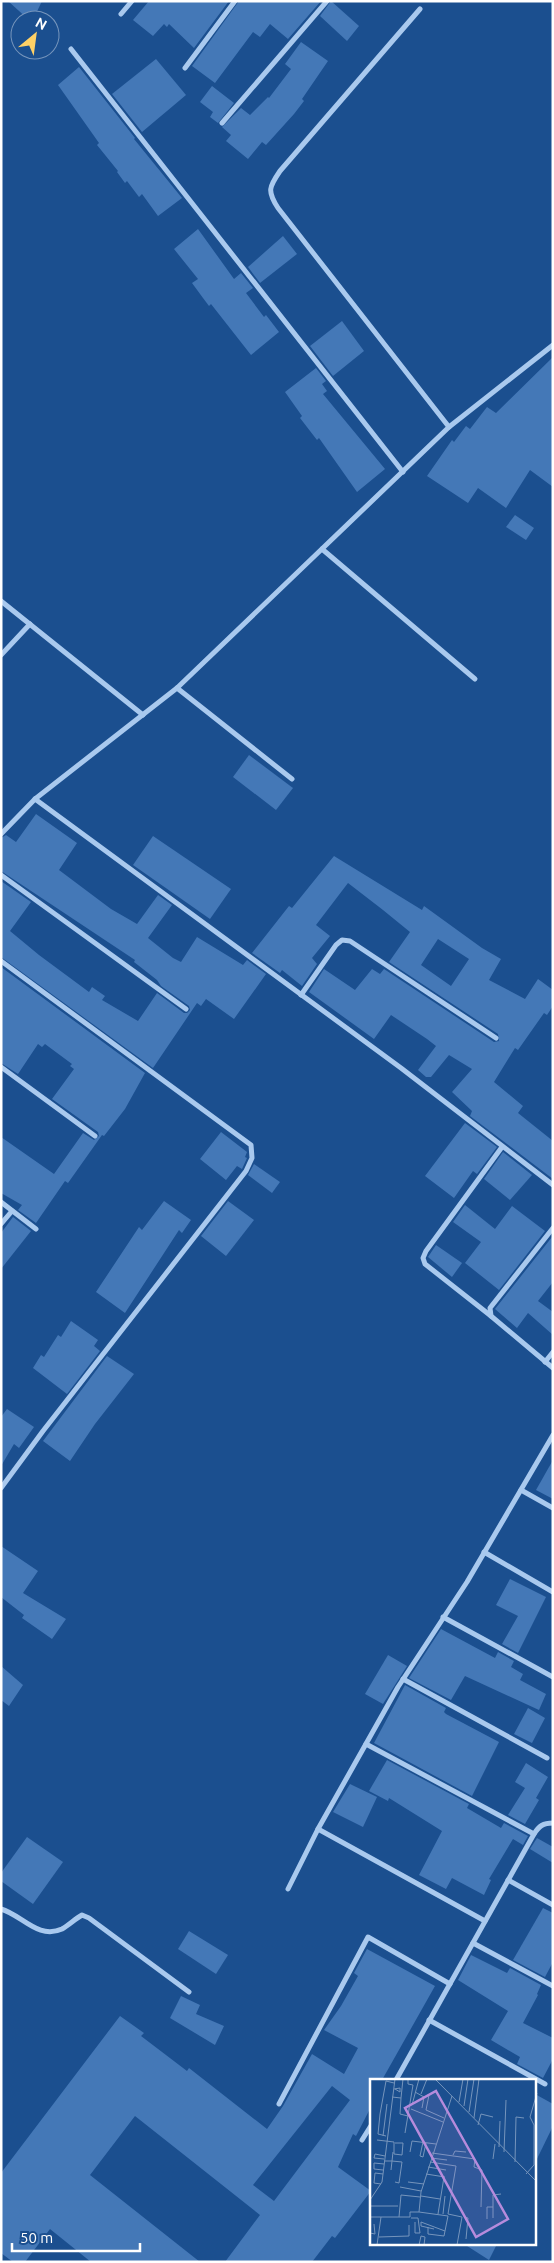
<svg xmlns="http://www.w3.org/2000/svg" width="554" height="2263" font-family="Ubuntu,sans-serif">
<rect width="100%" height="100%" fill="#1b4f8f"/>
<g fill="#4478b7" fill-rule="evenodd">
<path d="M 8,1 L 42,1 L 33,20 L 29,20 Z"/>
<path d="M 149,1 L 229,1 L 194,48 L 169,24 L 167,27 L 164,24 L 153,36 L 133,20 Z"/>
<path d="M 239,1 L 321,1 L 288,39 L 270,24 L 260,37 L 253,32 L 215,83 L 192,66 Z"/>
<path d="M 331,1 L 359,26 L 347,41 L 320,16 Z"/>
<path d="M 301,42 L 328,61 L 302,99 L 304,101 L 294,114 L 266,145 L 262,142 L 248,159 L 226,141 L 231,135 L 222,127 L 241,108 L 250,115 L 268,97 L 269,98 L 291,69 L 285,64 Z"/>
<path d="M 156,59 L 186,95 L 142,132 L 112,94 Z"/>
<path d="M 79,67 L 135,138 L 134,139 L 182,198 L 158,216 L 142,194 L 139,197 L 127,181 L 125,183 L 117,172 L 118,171 L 97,145 L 99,143 L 58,85 Z"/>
<path d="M 212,86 L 234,103 L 218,123 L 210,117 L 213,112 L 200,102 Z"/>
<path d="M 198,229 L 234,279 L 241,273 L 253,288 L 246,293 L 264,317 L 266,315 L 279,332 L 251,355 L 211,304 L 209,306 L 203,298 L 192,283 L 198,279 L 174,249 Z"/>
<path d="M 283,236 L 297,254 L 260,283 L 248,267 Z"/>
<path d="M 342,321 L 364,351 L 333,376 L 310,346 Z"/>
<path d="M 553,357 L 553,487 L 530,470 L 506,508 L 478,488 L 468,503 L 427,476 L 452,440 L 454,442 L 466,426 L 470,429 L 487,407 L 496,413 Z"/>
<path d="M 316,368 L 326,381 L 322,384 L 327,391 L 323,394 L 385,469 L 357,492 L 319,438 L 317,440 L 300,418 L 302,416 L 285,392 Z"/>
<path d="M 515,515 L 534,528 L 526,540 L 506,527 Z"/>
<path d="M 249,755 L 293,788 L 276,810 L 233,777 Z"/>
<path d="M 36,814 L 77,843 L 59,870 L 111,909 L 137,924 L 158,895 L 172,905 L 148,938 L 173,958 L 181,962 L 197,937 L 243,965 L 247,960 L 266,974 L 234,1019 L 206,999 L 201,1006 L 197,1003 L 153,1068 L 1,957 L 1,881 L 31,902 L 10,931 L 39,955 L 89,992 L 92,987 L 105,996 L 102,1000 L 138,1021 L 157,993 L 184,1013 L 187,1013 L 190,1010 L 189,1006 L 161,986 L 157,980 L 134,962 L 135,960 L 1,871 L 1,838 L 6,835 L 16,842 Z"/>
<path d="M 153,836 L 231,889 L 210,919 L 133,865 Z"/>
<path d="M 334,856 L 422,910 L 424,906 L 482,948 L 501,959 L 489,980 L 525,999 L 538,979 L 553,990 L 553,1006 L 547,1015 L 544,1013 L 518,1050 L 515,1048 L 494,1082 L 523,1106 L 518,1113 L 553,1141 L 553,1179 L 470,1116 L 472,1111 L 452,1092 L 472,1069 L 449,1055 L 431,1077 L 426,1077 L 418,1070 L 436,1046 L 427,1039 L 391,1015 L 374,1039 L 309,992 L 324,969 L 355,990 L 372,969 L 380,974 L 384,969 L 494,1042 L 499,1041 L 498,1034 L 389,962 L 410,932 L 383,910 L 348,883 L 316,925 L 330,936 L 312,958 L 317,964 L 302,986 L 282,970 L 280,973 L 252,953 L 289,906 L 292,908 ZM 438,939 L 469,959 L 451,986 L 421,965 Z"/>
<path d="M 1,967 L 145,1073 L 125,1109 L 104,1136 L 102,1135 L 68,1183 L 65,1181 L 36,1223 L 18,1210 L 22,1205 L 1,1193 L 1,1137 L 54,1174 L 83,1133 L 94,1140 L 99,1136 L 98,1132 L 52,1099 L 74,1069 L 70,1066 L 72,1064 L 45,1044 L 42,1047 L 38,1044 L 18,1074 L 1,1063 Z"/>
<path d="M 465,1123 L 497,1147 L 477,1174 L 473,1171 L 454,1198 L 425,1176 Z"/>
<path d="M 221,1132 L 247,1152 L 245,1157 L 247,1158 L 242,1169 L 237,1166 L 226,1180 L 200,1159 Z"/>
<path d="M 503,1152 L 532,1175 L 510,1200 L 484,1179 Z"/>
<path d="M 254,1164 L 280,1182 L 272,1193 L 248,1175 Z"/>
<path d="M 164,1201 L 191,1220 L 182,1233 L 179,1230 L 125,1313 L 96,1292 L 139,1227 L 142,1230 Z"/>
<path d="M 228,1201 L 254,1220 L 226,1256 L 201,1236 Z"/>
<path d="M 465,1205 L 495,1229 L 512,1206 L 545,1231 L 499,1290 L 465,1263 L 481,1242 L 453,1222 Z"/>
<path d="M 13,1217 L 31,1231 L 1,1269 L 1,1233 Z"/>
<path d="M 552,1237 L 553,1282 L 538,1301 L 553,1312 L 553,1335 L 528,1313 L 517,1328 L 495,1309 Z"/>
<path d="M 436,1245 L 462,1263 L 452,1277 L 428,1257 Z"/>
<path d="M 71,1321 L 98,1340 L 94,1346 L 100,1351 L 67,1394 L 33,1368 L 41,1355 L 44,1357 L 58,1335 L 61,1337 Z"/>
<path d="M 107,1356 L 134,1374 L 95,1424 L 70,1461 L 43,1441 Z"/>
<path d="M 7,1409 L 34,1427 L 19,1448 L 14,1444 L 1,1466 L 1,1417 Z"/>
<path d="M 553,1460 L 553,1499 L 536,1490 Z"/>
<path d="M 1,1546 L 38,1571 L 23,1593 L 66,1619 L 52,1639 L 22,1618 L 24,1615 L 1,1597 Z"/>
<path d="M 510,1579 L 546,1597 L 518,1653 L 502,1644 L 518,1616 L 496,1605 Z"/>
<path d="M 441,1629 L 495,1658 L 498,1652 L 514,1661 L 511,1667 L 523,1674 L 520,1680 L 546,1694 L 539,1710 L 465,1676 L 451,1700 L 409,1678 Z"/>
<path d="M 388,1655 L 407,1666 L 383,1704 L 365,1694 Z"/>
<path d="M 1,1666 L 23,1685 L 9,1706 L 1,1700 Z"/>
<path d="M 405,1685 L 446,1708 L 444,1712 L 446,1714 L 499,1742 L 472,1796 L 374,1743 Z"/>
<path d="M 528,1708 L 545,1718 L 532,1743 L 514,1734 Z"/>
<path d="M 387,1760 L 469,1804 L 467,1808 L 501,1828 L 504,1823 L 528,1836 L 523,1845 L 513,1839 L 489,1879 L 491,1880 L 484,1895 L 452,1878 L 446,1889 L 419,1875 L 442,1831 L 389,1798 L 388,1801 L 369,1791 Z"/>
<path d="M 526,1763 L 548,1777 L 536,1798 L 539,1800 L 525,1824 L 508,1815 L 525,1788 L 515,1782 Z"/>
<path d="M 350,1784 L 377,1797 L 363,1827 L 333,1812 Z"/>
<path d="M 27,1837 L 63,1862 L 33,1904 L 1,1881 L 1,1873 Z"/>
<path d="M 537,1838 L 553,1847 L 553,1863 L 530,1849 Z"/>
<path d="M 543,1908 L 553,1913 L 553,1962 L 545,1977 L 513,1960 Z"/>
<path d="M 189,1931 L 228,1955 L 216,1974 L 178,1949 Z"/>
<path d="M 367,1949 L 435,1986 L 382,2080 L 372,2080 L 372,2105 L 356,2136 L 353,2134 L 338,2167 L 371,2191 L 335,2238 L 332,2236 L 312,2262 L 225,2262 L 260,2215 L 135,2116 L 90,2175 L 200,2262 L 91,2262 L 50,2229 L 25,2262 L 13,2262 L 1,2253 L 1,2173 L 120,2016 L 144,2033 L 141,2036 L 187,2071 L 189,2068 L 267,2129 L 283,2106 L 312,2054 L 344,2074 L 358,2048 L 324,2030 L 341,2006 L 358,1976 L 354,1973 ZM 332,2086 L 350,2100 L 274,2201 L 253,2185 Z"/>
<path d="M 471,1955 L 507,1973 L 510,1968 L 541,1985 L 537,1994 L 538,1995 L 523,2023 L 553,2038 L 553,2059 L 543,2078 L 517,2064 L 520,2057 L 491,2040 L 508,2011 L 458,1980 Z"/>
<path d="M 181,1996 L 200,2005 L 196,2014 L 224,2026 L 215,2045 L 170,2018 Z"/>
<path d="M 535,2094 L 553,2104 L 553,2126 L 535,2163 Z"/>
<path d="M 464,2244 L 497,2244 L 489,2260 Z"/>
</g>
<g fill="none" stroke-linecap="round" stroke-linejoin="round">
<g stroke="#a9c9ee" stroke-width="5">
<path d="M 420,9 L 280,171 C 269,187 267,191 278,208 L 449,427"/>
<path d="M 121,14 L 132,1"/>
<path d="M 71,49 L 403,472"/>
<path d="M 185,68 L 235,1"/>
<path d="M 222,123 L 327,1"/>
<path d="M 322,549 L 475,679"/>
<path d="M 1,601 L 143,715"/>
<path d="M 1,655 L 30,624"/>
<path d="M 177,688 L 292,779"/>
<path d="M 35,799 L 401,1068 L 553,1185"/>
<path d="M 1,834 L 35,799 L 177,688 L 449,427 L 553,345"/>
<path d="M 1,875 L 186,1009"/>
<path d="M 1,961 L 251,1145 L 252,1158 L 246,1171 L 43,1431 L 1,1488"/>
<path d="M 301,995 L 336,945 L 342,940 L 350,941 L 496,1038"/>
<path d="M 1,1067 L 95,1136"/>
<path d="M 1,1202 L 36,1229"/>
<path d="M 1,1224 L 12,1211"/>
<path d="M 553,1228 L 490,1308 L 491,1316 L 553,1368"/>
<path d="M 491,1316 L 425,1264 L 423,1258 L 426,1251 L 502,1147"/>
<path d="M 545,1362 L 553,1352"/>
<path d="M 521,1490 L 553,1508"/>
<path d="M 484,1552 L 553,1592"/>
<path d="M 443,1617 L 553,1677"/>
<path d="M 403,1679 L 547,1758"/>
<path d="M 366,1744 L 534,1834"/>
<path d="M 318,1829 L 485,1921"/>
<path d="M 508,1880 L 553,1905"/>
<path d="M 288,1889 L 318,1829 L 398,1687 L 467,1582 L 553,1435"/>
<path d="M 1,1909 C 22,1915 38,1940 62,1929 C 69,1925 75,1919 82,1915 L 89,1918 L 189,1992"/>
<path d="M 473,1943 L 553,1986"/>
<path d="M 429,2020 L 545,2084"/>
<path d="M 396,2080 L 534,1834 C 539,1826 543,1823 553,1823"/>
<path d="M 279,2104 L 368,1937 L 450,1984"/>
<path d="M 362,2140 L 372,2124"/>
</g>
</g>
<g transform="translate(370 2079)">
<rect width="166" height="166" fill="#1b4f8f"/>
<path fill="none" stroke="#7695bc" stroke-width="1" d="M 65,0 L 167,103M 24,10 L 30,9 L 30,13 L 25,10M 45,13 L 54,18 L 52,29M 51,15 L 57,0M 59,16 L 56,31 L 74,39M 22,18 L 31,19 L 33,0M 31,19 L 30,35 L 38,37M 89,23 L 93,0M 42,26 L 49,0M 94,27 L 98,0M 41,30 L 73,43M 99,33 L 104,0M 104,39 L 109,0M 108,46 L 111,35 L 123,38M 35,54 L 43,6 L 38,5 L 38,0M 13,57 L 17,25M 16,57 L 8,55 L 10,35 L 16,2 L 24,4M 7,61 L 24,63M 24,63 L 24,75 L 32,76 L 33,64 L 25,64M 53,63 L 50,77 L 53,78 L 56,64M 129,68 L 130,42M 40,73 L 42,62 L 66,65M 134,73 L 136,21M 62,74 L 105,80 L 104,88 L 112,91 L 111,128M 83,76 L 85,72 L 96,73M 61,79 L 77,81M 14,80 L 4,79 L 5,75 L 15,77M 123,80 L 125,65M 14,82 L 22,82 L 23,73M 60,83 L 86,87 L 78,135 L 92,138 L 87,166M 145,83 L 146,38 L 154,39M 58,88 L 76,91M 13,91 L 4,90 L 4,84 L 14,85M 21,91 L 22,82 L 32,83 L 29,104 L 25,103M 56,95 L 75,98M 156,95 L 164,86 L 164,46 L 160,38 L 167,14M 38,103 L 54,105M 11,105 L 4,104 L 5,94 L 13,95M 30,108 L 51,112M 51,117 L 70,120M 0,121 L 12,103 L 25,0M 0,127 L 28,127M 49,133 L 51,113 L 82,17M 68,135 L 74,98M 73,135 L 75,117M 0,138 L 40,138 L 40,133 L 49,133 L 78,137 L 75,152 L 51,143 L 51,147 L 64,150M 29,138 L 31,116 L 50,118M 94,138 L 98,139 L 96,160M 41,139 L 48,139 L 50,154 L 45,154 L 45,143M 123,139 L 123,116 L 131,115M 117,140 L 117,128 L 123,128M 58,148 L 58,155 L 74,157 L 75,152M 0,154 L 5,155 L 4,145M 9,158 L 39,157 L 39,146M 7,166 L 11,138M 49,166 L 51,157 L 55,158 L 54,166"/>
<path fill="#b68bdc" fill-opacity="0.15" stroke="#b68bdc" stroke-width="2.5" d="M 66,12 L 138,140 L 106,158 L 35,29 Z"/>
<rect width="166" height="166" fill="none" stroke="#fff" stroke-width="2.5"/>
</g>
<rect width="554" height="2263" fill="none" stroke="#ffffff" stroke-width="5"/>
<g transform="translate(35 35) rotate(29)"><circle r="24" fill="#1b4f8f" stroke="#7695bc"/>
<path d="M0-4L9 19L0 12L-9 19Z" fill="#ffd166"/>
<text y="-8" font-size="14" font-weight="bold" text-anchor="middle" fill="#ffffff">N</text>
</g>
<path d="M12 2243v8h128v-8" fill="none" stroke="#ffffff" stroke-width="2.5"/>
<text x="20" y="2243" font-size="15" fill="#ffffff" stroke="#1b4f8f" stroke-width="4" paint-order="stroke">50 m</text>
</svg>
